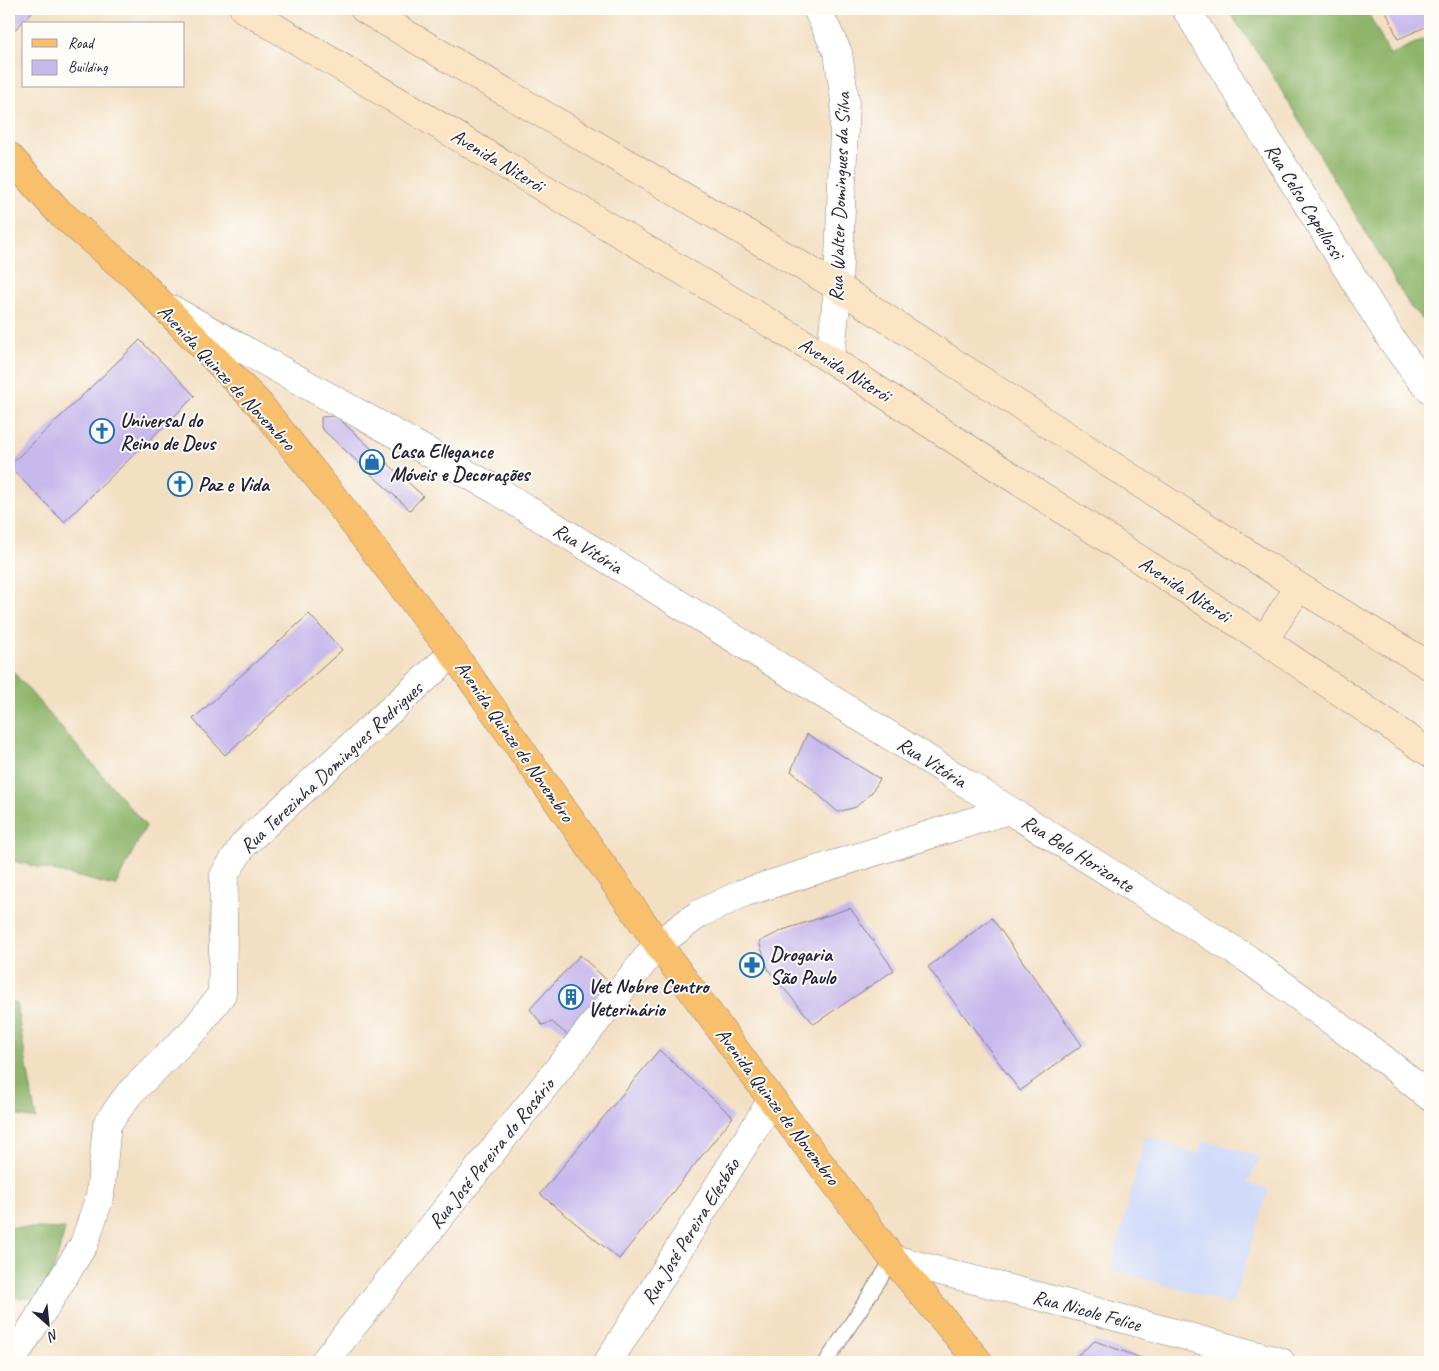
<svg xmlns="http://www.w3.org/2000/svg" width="1439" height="1371" font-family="Caveat,sans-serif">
<rect width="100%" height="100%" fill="#fdfcf7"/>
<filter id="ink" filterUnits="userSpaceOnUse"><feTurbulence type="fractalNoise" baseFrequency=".02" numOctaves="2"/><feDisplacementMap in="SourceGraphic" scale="10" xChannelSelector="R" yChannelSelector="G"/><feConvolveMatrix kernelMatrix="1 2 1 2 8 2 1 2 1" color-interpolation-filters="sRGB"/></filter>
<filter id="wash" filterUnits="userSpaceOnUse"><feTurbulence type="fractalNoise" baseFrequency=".0096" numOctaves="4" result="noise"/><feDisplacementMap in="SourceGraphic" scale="20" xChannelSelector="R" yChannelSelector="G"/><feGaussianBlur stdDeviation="1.12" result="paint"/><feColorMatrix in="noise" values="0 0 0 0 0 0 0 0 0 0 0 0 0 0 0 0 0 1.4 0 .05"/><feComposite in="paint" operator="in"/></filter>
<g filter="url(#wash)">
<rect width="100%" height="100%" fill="#f3dfc2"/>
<path fill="#d0daf9" d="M 1145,1136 L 1198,1154 L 1204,1140 L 1260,1157 L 1248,1183 L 1269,1189 L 1232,1305 L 1111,1269 Z"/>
<g fill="#8eb56b" stroke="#586c53">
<path d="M 1227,9 L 1366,9 L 1390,55 L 1430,36 L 1430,327 L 1411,308 L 1265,63 Z"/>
<path d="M 9,667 L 146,826 L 115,886 L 9,860 Z"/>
<path d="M 9,1003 L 16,1003 L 36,1119 L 9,1114 Z"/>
<path d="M 9,1227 L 65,1229 L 46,1298 L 9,1298 Z"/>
</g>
<g id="blocks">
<g fill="#c8b9ec">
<path d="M 9,9 L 35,9 L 9,36 Z"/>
<path d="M 1385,9 L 1430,9 L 1430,25 L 1398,39 Z"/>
<path d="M 140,340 L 195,396 L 64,522 L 9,466 Z"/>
<path d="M 336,416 L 423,496 L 410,510 L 321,428 L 321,417 Z"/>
<path d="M 309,614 L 342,650 L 225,755 L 193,719 Z"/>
<path d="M 807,734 L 880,779 L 872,792 L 856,807 L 838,812 L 791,771 Z"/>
<path d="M 850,908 L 894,970 L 814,1024 L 769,971 L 759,942 L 783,930 Z"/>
<path d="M 992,918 L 1082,1045 L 1020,1091 L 928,967 Z"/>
<path d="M 580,955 L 611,984 L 569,1036 L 552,1022 L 542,1025 L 530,1009 Z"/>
<path d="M 659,1050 L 733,1117 L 619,1259 L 540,1194 Z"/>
<path d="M 1095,1341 L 1152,1362 L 1077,1362 L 1074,1358 Z"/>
</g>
</g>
</g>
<g filter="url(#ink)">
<use href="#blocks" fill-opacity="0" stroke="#8a807e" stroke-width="1"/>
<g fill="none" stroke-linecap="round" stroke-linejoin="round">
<defs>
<path id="service" d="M 826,1362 L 893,1259"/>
<g id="minor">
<path d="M 817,9 L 838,53 L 845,101 L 838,287 L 830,359"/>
<path d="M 1186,9 L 1391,339 L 1420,379 L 1430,389"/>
<path d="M 171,309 L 498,491 L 1009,810"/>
<path d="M 893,1259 L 1076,1306 L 1281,1362"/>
<path d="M 11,1362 L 84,1244 L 100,1196 L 107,1124 L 129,1094 L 196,1028 L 222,994 L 224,875 L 244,844 L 453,653"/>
<path d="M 324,1362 L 658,944 L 699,914 L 743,893 L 1009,810 L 1248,959 L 1386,1061 L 1430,1097"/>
<path d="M 608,1362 L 772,1100"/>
</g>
<g id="secondary">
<path d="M 244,9 L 830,359 L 1264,640 L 1430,753"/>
<path d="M 364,9 L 838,287 L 1299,587 L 1430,666"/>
<path d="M 1264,640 L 1299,587"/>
</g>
<path id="primary" d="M 9,156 L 59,212 L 136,278 L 260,405 L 338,503 L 453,653 L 658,944 L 772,1100 L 893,1259 L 979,1362"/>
</defs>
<use href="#service" stroke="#8a807e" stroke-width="16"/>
<use href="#minor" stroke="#8a807e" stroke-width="29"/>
<use href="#secondary" stroke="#8a807e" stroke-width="29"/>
<use href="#primary" stroke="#8a807e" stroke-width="29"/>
<use href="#service" stroke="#fff" stroke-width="14"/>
<use href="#minor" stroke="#fff" stroke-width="28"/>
<use href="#secondary" stroke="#fce5c4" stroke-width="28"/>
<use href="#primary" stroke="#f8bf6c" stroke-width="28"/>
</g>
</g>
<defs>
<symbol id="church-ring" viewBox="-11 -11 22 22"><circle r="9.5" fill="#fdfcf7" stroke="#1f6fb2" stroke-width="1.5"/><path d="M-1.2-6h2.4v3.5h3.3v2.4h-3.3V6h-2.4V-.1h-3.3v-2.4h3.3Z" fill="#1f6fb2"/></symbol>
<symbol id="shop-ring" viewBox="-11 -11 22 22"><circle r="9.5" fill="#fdfcf7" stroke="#1f6fb2" stroke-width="1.5"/><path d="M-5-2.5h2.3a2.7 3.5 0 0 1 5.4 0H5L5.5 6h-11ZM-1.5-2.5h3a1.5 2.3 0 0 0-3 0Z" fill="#1f6fb2"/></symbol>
<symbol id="pharmacy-ring" viewBox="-11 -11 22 22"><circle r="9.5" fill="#fdfcf7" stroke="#1f6fb2" stroke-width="1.5"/><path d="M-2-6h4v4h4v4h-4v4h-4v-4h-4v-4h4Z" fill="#1f6fb2"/></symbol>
<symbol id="building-ring" viewBox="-11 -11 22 22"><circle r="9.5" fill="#fdfcf7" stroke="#1f6fb2" stroke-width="1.5"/><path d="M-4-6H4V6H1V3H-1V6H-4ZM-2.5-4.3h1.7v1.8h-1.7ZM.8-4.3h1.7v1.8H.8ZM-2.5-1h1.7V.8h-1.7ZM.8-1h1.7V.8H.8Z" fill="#1f6fb2"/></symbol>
</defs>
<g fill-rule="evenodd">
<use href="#church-ring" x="88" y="417" width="28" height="28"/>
<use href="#shop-ring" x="358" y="448" width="28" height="28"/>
<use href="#church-ring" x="166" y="470" width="28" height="28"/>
<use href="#pharmacy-ring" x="738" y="951" width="28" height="28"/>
<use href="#building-ring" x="557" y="983" width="28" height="28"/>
</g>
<g text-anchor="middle" stroke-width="4" stroke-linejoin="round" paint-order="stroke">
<g font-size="20" fill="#22223b" stroke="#fdfcf7">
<text transform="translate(498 160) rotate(31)" y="7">Avenida Niterói</text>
<text transform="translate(839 197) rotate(-88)" y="7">Rua Walter Domingues da Silva</text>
<text transform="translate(1305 201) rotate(58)" y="7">Rua Celso Capellossi</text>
<text transform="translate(845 369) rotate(32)" y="7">Avenida Niterói</text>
<text transform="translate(227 377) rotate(47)" y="7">Avenida Quinze de Novembro</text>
<text transform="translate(588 548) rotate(32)" y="7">Rua Vitória</text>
<text transform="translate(1185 589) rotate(33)" y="7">Avenida Niterói</text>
<text transform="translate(515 741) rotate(55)" y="7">Avenida Quinze de Novembro</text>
<text transform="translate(932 762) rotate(32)" y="7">Rua Vitória</text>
<text transform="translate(331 767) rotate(-43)" y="7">Rua Terezinha Domingues Rodrigues</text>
<text transform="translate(1078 853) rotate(32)" y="7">Rua Belo Horizonte</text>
<text transform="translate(778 1106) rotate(53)" y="7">Avenida Quinze de Novembro</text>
<text transform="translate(491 1153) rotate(-51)" y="7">Rua José Pereira do Rosário</text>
<text transform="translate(690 1231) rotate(-58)" y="7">Rua José Pereira Elesbão</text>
<text transform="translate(1087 1310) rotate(15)" y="7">Rua Nicole Felice</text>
</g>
<g font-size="20" font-weight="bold" fill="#22223b" stroke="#fdfcf7" text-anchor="start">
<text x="120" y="427">Universal do<tspan x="120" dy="23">Reino de Deus</tspan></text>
<text x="390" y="458">Casa Ellegance<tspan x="390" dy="23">Móveis e Decorações</tspan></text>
<text x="198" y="491">Paz e Vida</text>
<text x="770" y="961">Drogaria<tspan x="770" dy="23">São Paulo</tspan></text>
<text x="588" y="993">Vet Nobre Centro<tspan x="588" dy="23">Veterinário</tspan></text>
</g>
</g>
<rect width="1439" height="1371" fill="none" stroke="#fdfcf7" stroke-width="30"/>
<rect x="22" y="22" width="162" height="65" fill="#fdfcf7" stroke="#a5a5ac"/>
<rect x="32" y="39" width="25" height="8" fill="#f8bf6c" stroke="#a5a5ac"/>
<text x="68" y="48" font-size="15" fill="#22223b">Road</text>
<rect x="32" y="60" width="25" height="15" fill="#c8b9ec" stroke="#a5a5ac"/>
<text x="68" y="72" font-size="15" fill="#22223b">Building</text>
<g transform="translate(48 1324) rotate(153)" stroke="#fdfcf7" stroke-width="4" paint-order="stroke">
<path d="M0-4L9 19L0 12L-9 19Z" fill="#22223b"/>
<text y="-8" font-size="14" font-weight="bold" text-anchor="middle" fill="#22223b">N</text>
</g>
</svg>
